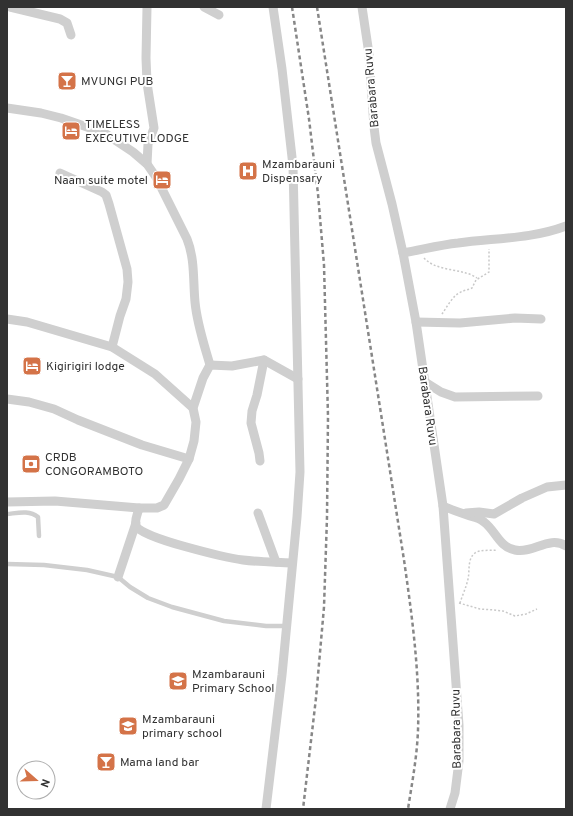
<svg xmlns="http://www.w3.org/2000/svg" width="573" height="816" font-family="Overpass,sans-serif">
<rect width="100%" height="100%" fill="#fff"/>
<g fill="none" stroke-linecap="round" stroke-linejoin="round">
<g stroke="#c9c9c9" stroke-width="1.5" stroke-dasharray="2 2" stroke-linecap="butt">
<path d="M 424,258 C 434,269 452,269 466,273 C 470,274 474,276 477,278"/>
<path d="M 442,314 C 447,307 452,297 459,293 C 464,290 468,290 472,288 L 476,280 L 489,272 L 489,249"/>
<path d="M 459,603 L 480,609 L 494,610 L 503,611 L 515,616 L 526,614 L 537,609"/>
<path d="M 460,603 C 462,596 466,588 468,579 C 470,571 467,559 475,553 C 481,549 490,551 497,550"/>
</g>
<g stroke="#cfcfcf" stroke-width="4.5">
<path d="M 7,514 C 18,513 29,510 38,517 L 39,536"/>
<path d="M 7,564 L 44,565 L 87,570 L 118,577 L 130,587 L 148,598 L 172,607 L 224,621 L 266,626 L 286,626"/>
</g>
<g stroke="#cfcfcf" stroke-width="9">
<path d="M 10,7 L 60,19 L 67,23 L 71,35"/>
<path d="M 147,7 L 146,58 L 147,83 L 154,128 L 148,144 L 147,164"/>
<path d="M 204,7 L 219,15"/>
<path d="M 362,7 L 369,54 L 374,127 L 376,143 L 392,204 L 403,253 L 416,322 L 443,506 L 459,725 L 459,761 L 455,793 L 450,809"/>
<path d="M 7,108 L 41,113 L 61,118 L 87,127 L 106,134 L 133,152 L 147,164 L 156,177 L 187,239 C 195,259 193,281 195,302 C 197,324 204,344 210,365"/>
<path d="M 60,173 L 102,192 L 106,195 L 109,204 L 127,269 L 128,282 L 126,299 L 120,316 L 112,347"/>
<path d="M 403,253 C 421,250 439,245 458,243 C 494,238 532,239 566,226"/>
<path d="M 7,319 L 27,322 L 112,347 L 155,374 L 193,408"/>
<path d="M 416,322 L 460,323 L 515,318 L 541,319"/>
<path d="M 425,382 L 441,392 L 455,397 L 538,396"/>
<path d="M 7,399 L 29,402 L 54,409 L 78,420 L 142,445 L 189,459"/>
<path d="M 260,461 L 259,453 L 251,423 L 252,411 L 257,395 L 264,360"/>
<path d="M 7,502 L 55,501 L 139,508 L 157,508 L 164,505 L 179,479 L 189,459 L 194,441 L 196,422 L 193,408 L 203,378 L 210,365 L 232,366 L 264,360 L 298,379"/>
<path d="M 443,506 C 452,510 461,513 470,516 C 474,517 480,518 484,522 C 496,531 499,547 515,550 C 533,554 549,535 566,546"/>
<path d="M 139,508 C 138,513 134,521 136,526 C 141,538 228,558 243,560 C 259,562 276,562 292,563"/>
<path d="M 258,513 L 276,562"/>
<path d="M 466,513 L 479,512 L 494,514 L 522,498 L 547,487 L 566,485"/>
<path d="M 118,577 L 136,523"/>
<path d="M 266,809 L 282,675 L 297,517 L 300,472 L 293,166 L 282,69 L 273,7"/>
</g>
<g stroke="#878787" stroke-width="2.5" stroke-dasharray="4 3" stroke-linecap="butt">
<path d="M 292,7 L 309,119 L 318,194 L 324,265 L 328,416 L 327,517 L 324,607 L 316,698 L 303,809"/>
<path d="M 317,7 L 404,560 C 412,616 420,673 418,730 C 417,757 412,783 408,809"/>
</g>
</g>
<defs>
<symbol id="bar-square" viewBox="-11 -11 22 22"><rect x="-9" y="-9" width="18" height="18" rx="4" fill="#d47348" stroke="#fff"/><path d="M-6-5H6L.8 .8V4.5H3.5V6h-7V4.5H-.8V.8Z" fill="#fff"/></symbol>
<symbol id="hotel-square" viewBox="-11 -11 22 22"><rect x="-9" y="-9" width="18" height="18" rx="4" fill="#d47348" stroke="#fff"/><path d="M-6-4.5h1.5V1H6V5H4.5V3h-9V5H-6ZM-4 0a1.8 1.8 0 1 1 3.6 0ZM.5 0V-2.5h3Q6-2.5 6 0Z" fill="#fff"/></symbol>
<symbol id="hospital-square" viewBox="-11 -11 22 22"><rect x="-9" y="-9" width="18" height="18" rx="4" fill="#d47348" stroke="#fff"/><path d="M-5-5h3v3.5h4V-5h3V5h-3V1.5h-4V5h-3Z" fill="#fff"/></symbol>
<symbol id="bank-square" viewBox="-11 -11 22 22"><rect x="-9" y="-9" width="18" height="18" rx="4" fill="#d47348" stroke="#fff"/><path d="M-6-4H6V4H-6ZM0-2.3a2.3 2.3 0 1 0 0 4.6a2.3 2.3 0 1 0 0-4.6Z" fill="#fff"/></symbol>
<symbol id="school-square" viewBox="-11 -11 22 22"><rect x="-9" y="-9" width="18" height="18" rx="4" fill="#d47348" stroke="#fff"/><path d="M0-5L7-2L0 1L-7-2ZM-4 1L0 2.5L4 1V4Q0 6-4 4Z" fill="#fff"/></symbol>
</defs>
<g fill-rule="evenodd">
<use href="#bar-square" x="56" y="70" width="22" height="22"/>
<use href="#hotel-square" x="60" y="120" width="22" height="22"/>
<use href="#hospital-square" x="237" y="160" width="22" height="22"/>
<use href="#hotel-square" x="151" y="169" width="22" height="22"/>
<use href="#hotel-square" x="21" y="355" width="22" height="22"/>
<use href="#bank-square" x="20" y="453" width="22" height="22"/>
<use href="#school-square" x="167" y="670" width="22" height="22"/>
<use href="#school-square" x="117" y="715" width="22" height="22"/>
<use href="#bar-square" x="95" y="751" width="22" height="22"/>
</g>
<g text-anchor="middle" stroke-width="4" stroke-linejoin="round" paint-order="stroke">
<g font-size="12" fill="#323232" stroke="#fff" text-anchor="start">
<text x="81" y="85">MVUNGI PUB</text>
<text x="85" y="128">TIMELESS<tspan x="85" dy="14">EXECUTIVE LODGE</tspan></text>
<text x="262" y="168">Mzambarauni<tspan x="262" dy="14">Dispensary</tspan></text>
<text x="148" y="184" text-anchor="end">Naam suite motel</text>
<text x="46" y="370">Kigirigiri lodge</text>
<text x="45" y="461">CRDB<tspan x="45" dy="14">CONGORAMBOTO</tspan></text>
<text x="192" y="678">Mzambarauni<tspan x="192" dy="14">Primary School</tspan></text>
<text x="142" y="723">Mzambarauni<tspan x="142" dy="14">primary school</tspan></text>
<text x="120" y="766">Mama land bar</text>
</g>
<g font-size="12" fill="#323232" stroke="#fff">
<text transform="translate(371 88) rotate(-95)" y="4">Barabara Ruvu</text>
<text transform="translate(428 406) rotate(82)" y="4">Barabara Ruvu</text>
<text transform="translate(456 729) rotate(-91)" y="4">Barabara Ruvu</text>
</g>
</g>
<rect width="573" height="816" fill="none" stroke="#323232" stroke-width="16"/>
<g transform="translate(36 780) rotate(110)"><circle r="19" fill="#ffffff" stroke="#adadad"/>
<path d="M0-3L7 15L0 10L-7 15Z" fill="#d47348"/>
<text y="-6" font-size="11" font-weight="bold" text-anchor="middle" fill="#323232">N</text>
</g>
</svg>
